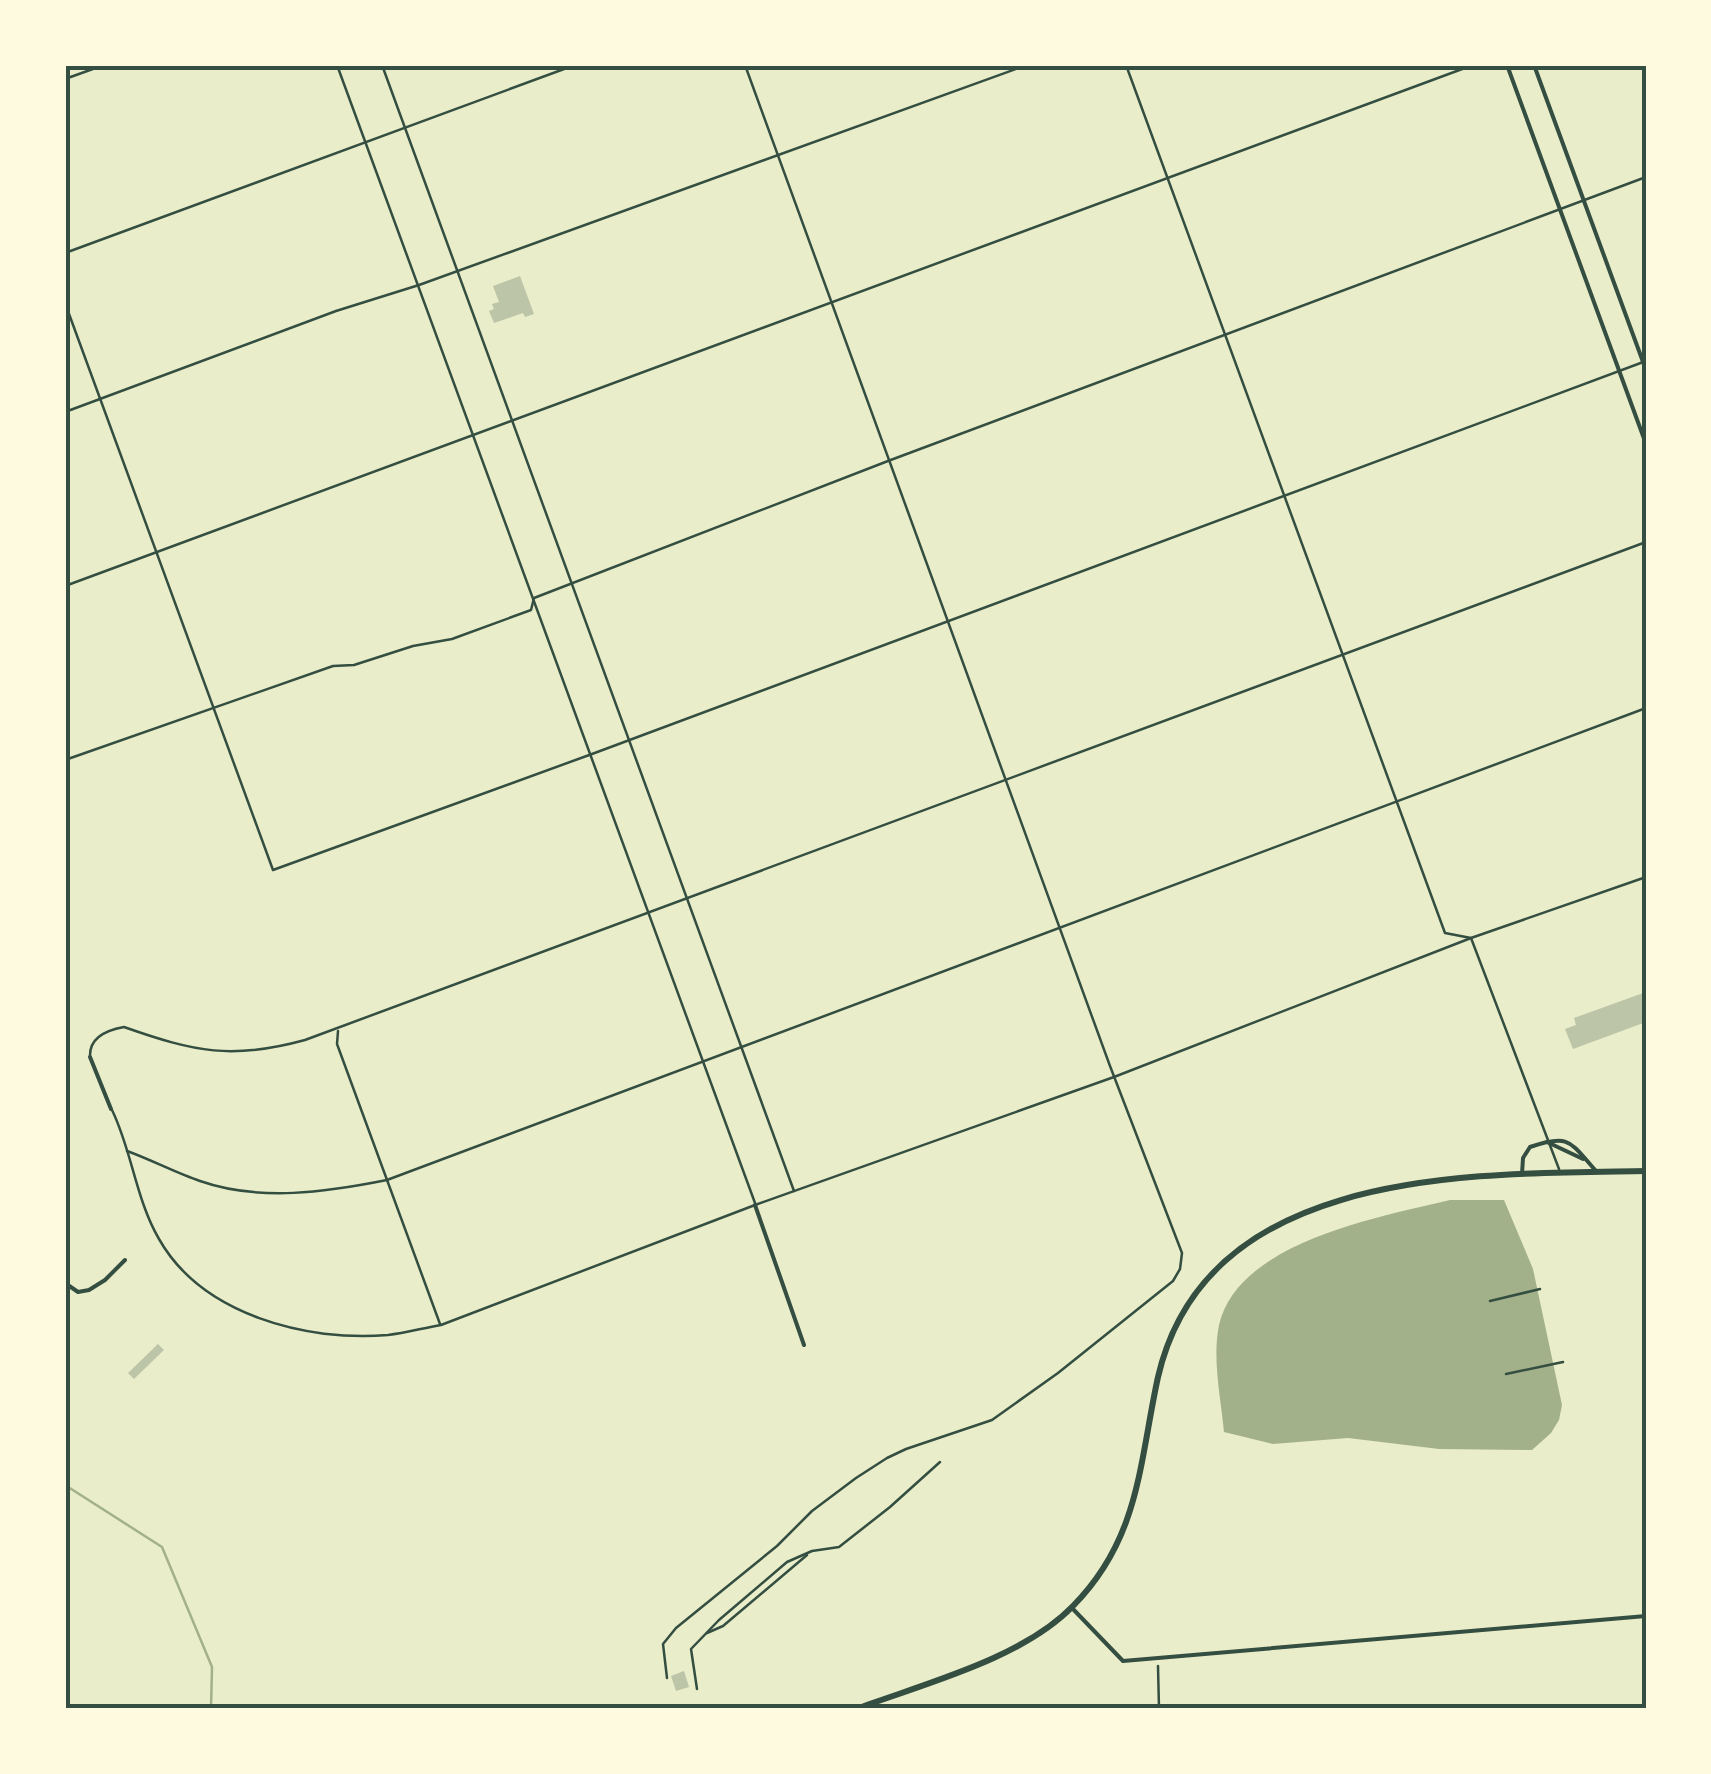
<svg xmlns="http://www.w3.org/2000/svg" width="1711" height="1774" font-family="Poppins,sans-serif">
<rect width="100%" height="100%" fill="#e9edc9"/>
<path fill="#a3b18a" d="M 1450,1200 L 1504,1200 L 1533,1269 L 1562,1405 L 1559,1420 L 1551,1433 L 1532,1450 L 1439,1449 L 1348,1438 L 1273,1444 L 1224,1432 C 1221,1399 1212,1359 1219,1325 C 1238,1242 1379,1217 1450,1200 Z"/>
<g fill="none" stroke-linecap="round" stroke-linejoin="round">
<path stroke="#a3b18a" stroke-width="2.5" d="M 65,1485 L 162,1547 L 212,1667 L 211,1709"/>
</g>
<g fill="#bcc5a7">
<path d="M 520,276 L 534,314 L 525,317 L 523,313 L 494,323 L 489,311 L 494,309 L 492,304 L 499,302 L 493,286 Z"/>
<path d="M 1646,992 L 1646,1022 L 1573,1049 L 1565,1029 L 1576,1025 L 1574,1018 Z"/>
<path d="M 158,1344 L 164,1350 L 134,1379 L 128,1373 Z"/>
<path d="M 684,1671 L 689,1687 L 676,1691 L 671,1676 Z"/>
</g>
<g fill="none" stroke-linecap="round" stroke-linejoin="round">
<g stroke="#344e41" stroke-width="2.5">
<path d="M 1490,1301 L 1540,1289"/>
<path d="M 1506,1374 L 1563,1362"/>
<path d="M 1158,1666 L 1159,1709"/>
</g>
<g stroke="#344e41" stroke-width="2.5">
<path d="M 337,65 L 755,1203"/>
<path d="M 382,65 L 794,1191"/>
<path d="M 1126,65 L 1445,933 L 1471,938 L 1559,1169"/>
<path d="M 65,79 L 104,65"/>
<path d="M 65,253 L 575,65"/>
<path d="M 65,303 L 273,870 L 592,754 L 1646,361"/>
<path d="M 65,412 L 336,311 L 419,285 L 1027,65"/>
<path d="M 65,586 L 1473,65"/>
<path d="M 65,760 L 333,666 L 354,665 L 413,646 L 452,639 L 531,610 L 534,598 L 888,461 L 1646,177"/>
<path d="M 338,1031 L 337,1044 L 440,1324"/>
<path d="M 90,1057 C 89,1037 107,1030 124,1027 C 195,1052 232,1060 305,1040 L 1646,542"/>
<path d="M 112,1110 C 132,1151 136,1200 159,1239 C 202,1315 307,1342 388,1335 C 406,1333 423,1328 441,1325 L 755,1205 L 1114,1077 L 1471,938 L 1646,877"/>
<path d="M 127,1151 C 152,1160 176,1173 200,1181 C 260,1202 327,1192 387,1180 L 1646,708"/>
<path d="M 707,1633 L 723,1626 L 807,1555"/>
<path d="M 667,1678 L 663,1644 L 676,1628 L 777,1546 L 812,1511 L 856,1478 L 887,1458 L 906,1449 L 992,1420 L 1058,1373 L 1173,1281 L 1180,1269 L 1182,1253 L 1110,1066 L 745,65"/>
<path d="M 697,1689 L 691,1649 L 719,1620 L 787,1562 L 812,1551 L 839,1547 L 890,1507 L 940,1462"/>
</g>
<g stroke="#344e41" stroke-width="4">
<path d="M 1507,65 L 1646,444"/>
<path d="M 1534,65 L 1646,370"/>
<path d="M 90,1057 L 111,1109"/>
<path d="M 1547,1142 L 1583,1159"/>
<path d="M 1522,1174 L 1523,1158 L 1530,1147 C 1570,1133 1570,1142 1596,1171"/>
<path d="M 755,1205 L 804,1345"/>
<path d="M 65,1283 L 78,1292 L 89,1290 L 105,1280 L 125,1260"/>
<path d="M 1072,1608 L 1123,1661 L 1646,1616"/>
</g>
<path stroke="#344e41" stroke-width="6" d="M 856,1709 C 923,1684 1022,1659 1073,1606 C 1140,1538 1139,1464 1158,1377 C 1207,1165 1476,1174 1646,1171"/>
</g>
<rect width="1711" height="1774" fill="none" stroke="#fefae0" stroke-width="135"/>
<rect x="68" y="68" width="1576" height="1638" fill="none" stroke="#344e41" stroke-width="4"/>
</svg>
